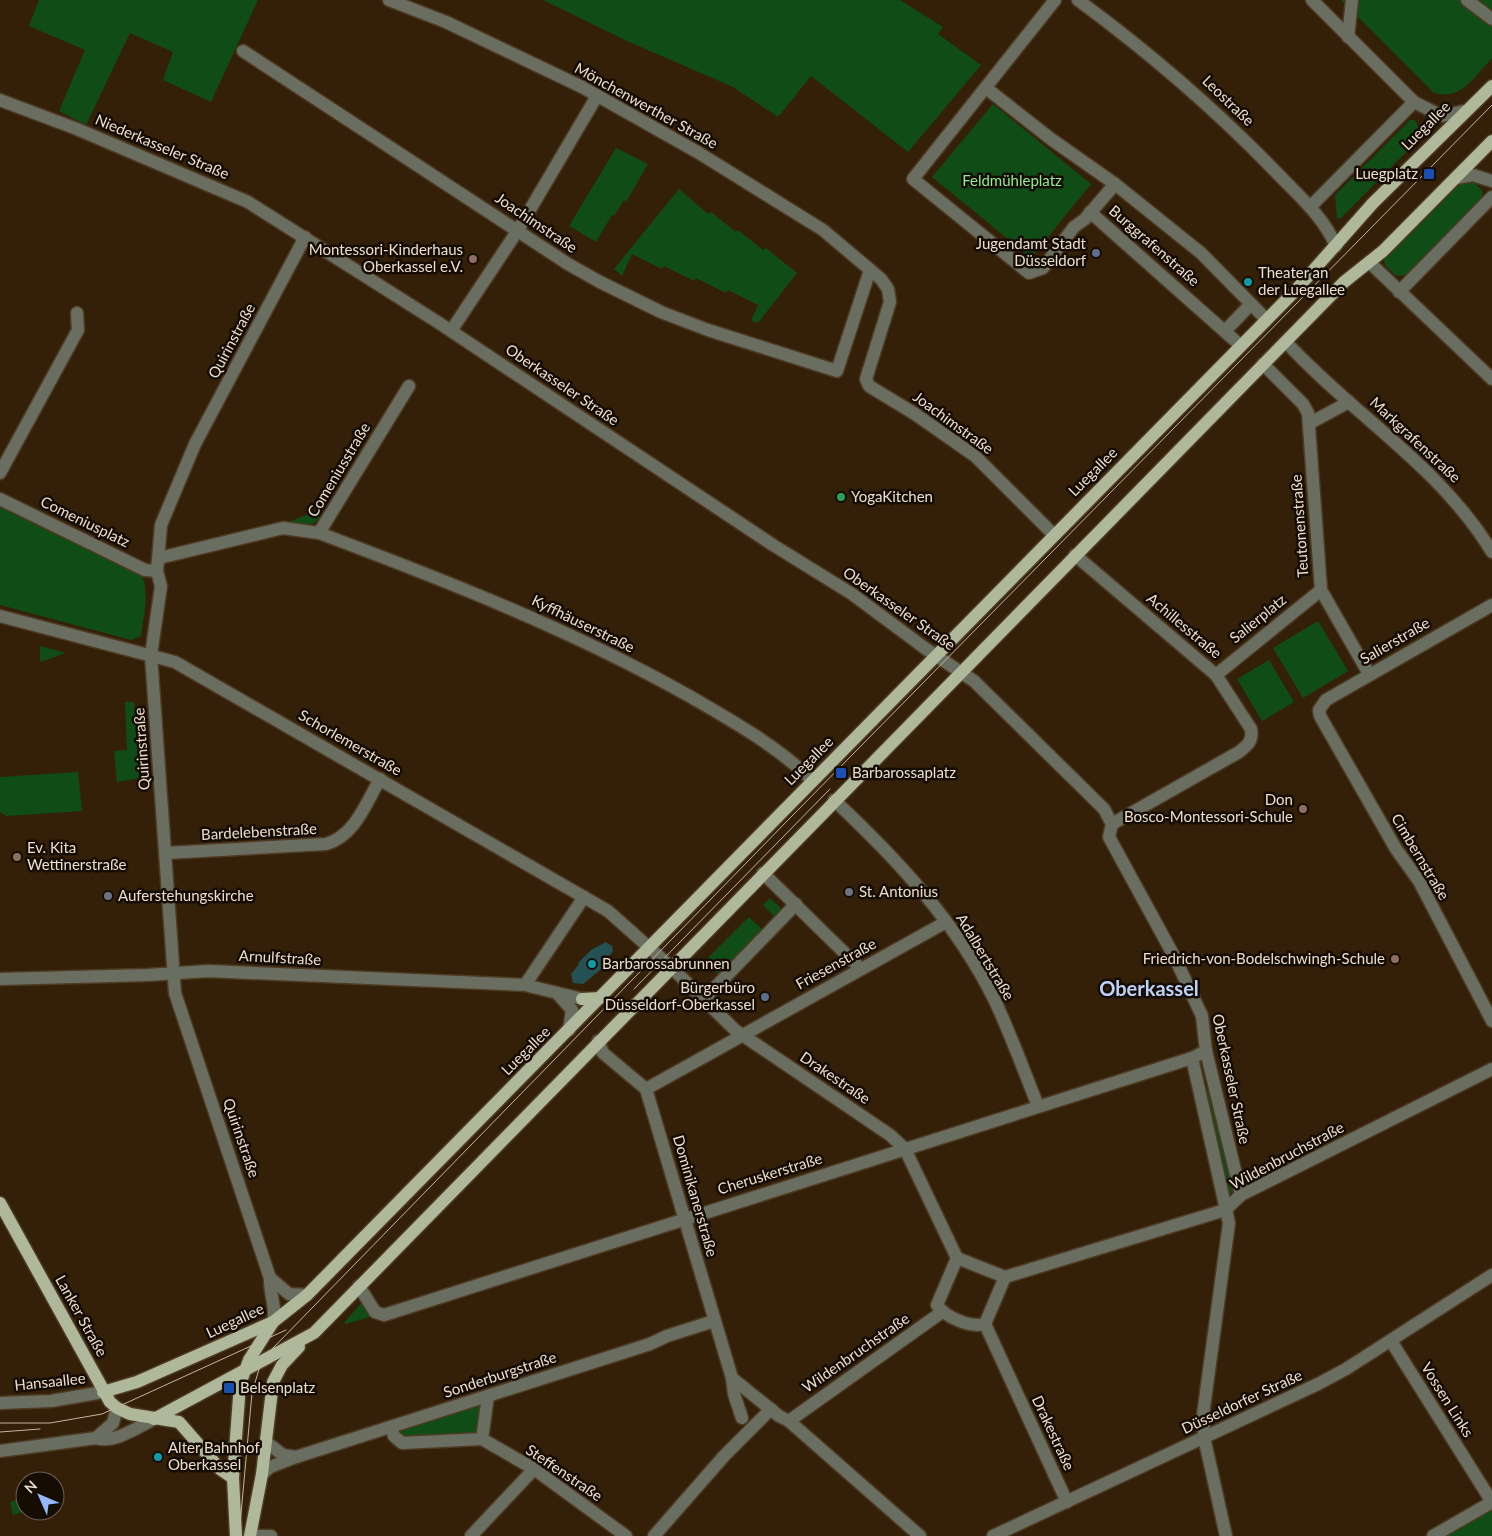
<svg xmlns="http://www.w3.org/2000/svg" width="1492" height="1536" font-family="Lato,sans-serif">
<rect width="100%" height="100%" fill="#342008"/>
<g fill="#104c16">
<path d="M 39,0 L 258,0 L 211,102 L 163,80 L 173,52 L 130,33 L 86,125 L 59,111 L 85,50 L 29,26 Z"/>
<path d="M 543,0 L 900,0 L 943,27 L 938,34 L 981,65 L 908,152 L 811,76 L 778,117 L 733,87 L 627,41 Z"/>
<path d="M 1341,0 L 1492,0 L 1492,58 C 1475,76 1459,103 1433,92 Z"/>
<path d="M 993,104 L 1091,184 L 1031,258 L 932,177 Z"/>
<path d="M 1410,120 L 1415,120 L 1419,128 L 1416,142 L 1341,218 L 1337,219 L 1335,195 Z"/>
<path d="M 616,148 L 648,164 L 626,202 L 624,200 L 614,216 L 612,215 L 596,242 L 569,226 Z"/>
<path d="M 1471,178 L 1483,192 L 1481,199 L 1407,275 L 1396,276 L 1385,265 L 1383,257 L 1395,245 L 1399,245 L 1459,185 Z"/>
<path d="M 679,189 L 708,214 L 711,212 L 736,232 L 738,230 L 763,250 L 766,248 L 797,273 L 758,323 L 751,321 L 758,305 L 728,290 L 726,293 L 696,278 L 694,281 L 664,266 L 662,269 L 632,254 L 622,276 L 614,269 Z"/>
<path d="M 0,504 L 142,576 C 150,593 143,619 141,636 L 131,640 L 0,605 Z"/>
<path d="M 315,512 L 322,516 C 314,527 299,528 288,522 Z"/>
<path d="M 1318,621 L 1348,671 L 1303,698 L 1273,648 Z"/>
<path d="M 40,646 L 66,653 L 40,662 Z"/>
<path d="M 1269,660 L 1294,702 L 1262,721 L 1237,679 Z"/>
<path d="M 125,702 L 134,702 L 140,778 L 117,782 L 114,751 L 127,750 Z"/>
<path d="M 78,772 L 82,811 L 6,816 L 0,812 L 0,777 Z"/>
<path d="M 770,898 L 785,912 L 771,926 L 767,923 L 774,916 L 763,905 Z"/>
<path d="M 749,917 L 766,933 L 722,978 L 705,961 Z"/>
<path d="M 1210,1090 L 1233,1190 L 1229,1196 L 1226,1195 L 1203,1091 Z"/>
<path d="M 362,1302 L 373,1316 L 346,1324 L 344,1323 Z"/>
<path d="M 479,1404 L 482,1406 L 477,1434 L 402,1442 L 398,1430 Z"/>
<path d="M 25,1497 L 25,1511 L 28,1511 L 13,1515 L 10,1502 Z"/>
<path d="M 1492,1505 L 1492,1536 L 1439,1536 Z"/>
</g>
<path fill="#245153" d="M 606,942 L 612,946 L 613,951 L 604,963 L 606,965 L 583,984 L 573,983 L 571,974 L 579,964 L 578,963 L 591,950 Z"/>
<g fill="none" stroke-linecap="round" stroke-linejoin="round">
<defs>
<g id="minor">
<path d="M 389,0 L 446,22 L 582,87 L 699,153 L 823,230 L 881,279 L 888,289 L 890,302 L 866,379 L 869,386 L 915,414 L 975,456 L 1054,535"/>
<path d="M 1055,0 L 913,179 L 1029,273 L 1043,268 L 1074,227 L 1085,219 L 1115,184"/>
<path d="M 1078,0 C 1150,53 1214,108 1276,172 C 1298,195 1323,216 1336,246"/>
<path d="M 1312,0 L 1414,102 L 1442,116 L 1464,111"/>
<path d="M 1467,0 L 1492,19"/>
<path d="M 1348,37 L 1352,0"/>
<path d="M 243,51 L 568,264 L 600,282 L 661,312 L 708,330 L 837,371 L 870,270"/>
<path d="M 986,88 L 1051,139 L 1115,184 L 1201,253 L 1266,319"/>
<path d="M 0,100 L 77,129 L 248,202 L 439,323 L 773,545 L 852,594 L 926,649 L 974,681 L 1104,809 L 1112,824 L 1109,837 L 1174,956 L 1202,1016 L 1206,1051 L 1241,1195"/>
<path d="M 1456,178 L 1473,175 L 1492,181"/>
<path d="M 1310,207 L 1414,102"/>
<path d="M 1090,212 L 1240,345"/>
<path d="M 1369,262 L 1492,379"/>
<path d="M 1399,292 L 1492,197"/>
<path d="M 451,331 L 518,230 L 597,96"/>
<path d="M 1225,331 L 1251,304"/>
<path d="M 1286,342 C 1352,414 1440,466 1492,552"/>
<path d="M 1263,364 L 1303,404 L 1308,413 L 1321,590 L 1369,674"/>
<path d="M 1310,423 L 1349,402"/>
<path d="M 0,473 L 78,330 L 77,313"/>
<path d="M 0,499 L 145,570 L 157,571"/>
<path d="M 319,533 C 447,581 572,630 691,697 C 734,722 777,746 813,781"/>
<path d="M 1075,555 L 1216,675 L 1251,729 C 1253,741 1248,745 1239,752 L 1112,824"/>
<path d="M 159,558 L 283,528 L 319,533 L 409,386"/>
<path d="M 1492,605 L 1326,700 L 1319,710 L 1320,716 L 1396,849 L 1419,881 L 1492,1021"/>
<path d="M 0,616 L 175,662 L 608,911 L 671,967 L 735,1030 L 890,1135 L 905,1149 L 957,1258"/>
<path d="M 1216,675 L 1321,590"/>
<path d="M 834,800 C 897,859 957,923 995,1001 C 1011,1035 1024,1071 1038,1106"/>
<path d="M 166,853 L 326,844 C 355,836 366,803 380,779"/>
<path d="M 763,873 L 860,968"/>
<path d="M 0,979 L 148,975 L 208,971 L 525,985 L 582,999"/>
<path d="M 525,985 L 584,897"/>
<path d="M 557,993 L 572,1010 L 569,1030"/>
<path d="M 704,999 L 796,904"/>
<path d="M 598,1041 L 603,1053 L 646,1089 L 732,1378 L 779,1416 L 789,1421 L 920,1536"/>
<path d="M 1192,1058 L 1229,1223 L 1203,1415 L 1204,1437 L 1226,1536"/>
<path d="M 646,1089 L 946,922"/>
<path d="M 957,1258 L 1005,1277 L 985,1324 C 970,1328 945,1317 937,1305 Z"/>
<path d="M 1005,1277 L 1225,1210 L 1241,1195 L 1492,1069"/>
<path d="M 270,1278 L 289,1294 L 307,1295"/>
<path d="M 359,1286 L 375,1312 L 384,1315 L 1192,1058 L 1206,1051"/>
<path d="M 273,1322 C 277,1306 269,1294 270,1278 L 175,993 L 151,655 L 161,586 L 157,571 L 161,525 L 195,444 L 305,237"/>
<path d="M 985,1324 L 1067,1502"/>
<path d="M 1391,1341 L 1492,1502"/>
<path d="M 732,1378 L 734,1394 L 742,1418"/>
<path d="M 488,1396 L 482,1439 L 534,1469 L 626,1536"/>
<path d="M 0,1403 L 51,1401 L 103,1392"/>
<path d="M 789,1421 L 942,1312"/>
<path d="M 391,1427 L 394,1436 L 402,1443 L 482,1439"/>
<path d="M 96,1438 L 113,1423 L 117,1408"/>
<path d="M 266,1442 L 283,1455 L 296,1457"/>
<path d="M 0,1451 L 96,1438 C 114,1444 138,1427 154,1419"/>
<path d="M 262,1474 L 270,1467 L 296,1457 L 650,1344 L 667,1336 L 714,1321"/>
<path d="M 257,1536 L 271,1536"/>
<path d="M 471,1536 L 534,1469"/>
<path d="M 654,1536 L 724,1456 L 771,1409"/>
<path d="M 993,1536 L 1318,1384 L 1346,1369 L 1492,1275"/>
<path d="M 1433,1536 L 1492,1502"/>
</g>
<g id="major">
<path d="M 582,999 L 600,998"/>
<path d="M 0,1203 L 110,1402 L 117,1408 L 130,1414 L 179,1422 L 220,1469 L 233,1478"/>
<path d="M 103,1392 L 137,1382 L 273,1322 L 307,1295 L 1295,291 L 1373,203 L 1492,86"/>
<path d="M 154,1419 L 314,1333 L 1344,282 L 1383,251 L 1492,141"/>
<path d="M 236,1536 L 233,1478 L 240,1384 L 249,1360 L 273,1322"/>
<path d="M 250,1536 L 262,1474 L 273,1382 L 282,1365 L 299,1347"/>
</g>
</defs>
<use href="#minor" stroke="#4e3b24" stroke-width="15"/>
<use href="#major" stroke="#4e3b24" stroke-width="15"/>
<use href="#minor" stroke="#6a6e61" stroke-width="12"/>
<use href="#major" stroke="#b0b89c" stroke-width="12"/>
<g stroke="#c1b3a2" stroke-width="1">
<path d="M 634,989 L 830,789"/>
<path d="M 0,1423 L 50,1423 L 102,1414 L 286,1330"/>
<path d="M 0,1432 L 40,1429"/>
<path d="M 239,1536 L 252,1393 L 259,1369 L 273,1348 L 791,817 L 1492,105"/>
</g>
</g>
<g fill="#1a4fb4" stroke="#150c04" stroke-width="2">
<rect x="1423" y="168" width="12" height="12" rx="2.5"/>
<rect x="835" y="767" width="12" height="12" rx="2.5"/>
<rect x="223" y="1382" width="12" height="12" rx="2.5"/>
</g>
<g fill="#5c6f8a" stroke="#150c04" stroke-width="2">
<circle cx="1096" cy="253" r="5"/>
<circle cx="765" cy="997" r="5"/>
</g>
<g fill="#8d6e63" stroke="#150c04" stroke-width="2">
<circle cx="473" cy="259" r="5"/>
<circle cx="1303" cy="809" r="5"/>
<circle cx="17" cy="857" r="5"/>
<circle cx="1395" cy="959" r="5"/>
</g>
<g fill="#0f9aa8" stroke="#150c04" stroke-width="2">
<circle cx="1248" cy="282" r="5"/>
<circle cx="592" cy="964" r="5"/>
<circle cx="158" cy="1457" r="5"/>
</g>
<circle fill="#2e9e5b" stroke="#150c04" stroke-width="2" cx="841" cy="497" r="5"/>
<g fill="#6b7280" stroke="#150c04" stroke-width="2">
<circle cx="849" cy="892" r="5"/>
<circle cx="108" cy="896" r="5"/>
</g>
<g text-anchor="middle" stroke-width="5" stroke-linejoin="round" paint-order="stroke">
<g font-size="15" fill="#ebded0" stroke="#150c04">
<text transform="translate(1228 101) rotate(44)" y="5">Leostraße</text>
<text transform="translate(646 106) rotate(29)" y="5">Mönchenwerther Straße</text>
<text transform="translate(1426 126) rotate(-45)" y="5">Luegallee</text>
<text transform="translate(162 147) rotate(23)" y="5">Niederkasseler Straße</text>
<text transform="translate(536 223) rotate(34)" y="5">Joachimstraße</text>
<text transform="translate(1154 246) rotate(41)" y="5">Burggrafenstraße</text>
<text transform="translate(232 341) rotate(-62)" y="5">Quirinstraße</text>
<text transform="translate(562 385) rotate(34)" y="5">Oberkasseler Straße</text>
<text transform="translate(953 423) rotate(36)" y="5">Joachimstraße</text>
<text transform="translate(1415 440) rotate(43)" y="5">Markgrafenstraße</text>
<text transform="translate(339 470) rotate(-59)" y="5">Comeniusstraße</text>
<text transform="translate(1093 472) rotate(-45)" y="5">Luegallee</text>
<text transform="translate(85 522) rotate(26)" y="5">Comeniusplatz</text>
<text transform="translate(1300 526) rotate(-94)" y="5">Teutonenstraße</text>
<text transform="translate(899 609) rotate(35)" y="5">Oberkasseler Straße</text>
<text transform="translate(1258 619) rotate(-39)" y="5">Salierplatz</text>
<text transform="translate(583 624) rotate(26)" y="5">Kyffhäuserstraße</text>
<text transform="translate(1184 626) rotate(40)" y="5">Achillesstraße</text>
<text transform="translate(1395 641) rotate(-30)" y="5">Salierstraße</text>
<text transform="translate(350 743) rotate(30)" y="5">Schorlemerstraße</text>
<text transform="translate(142 749) rotate(-94)" y="5">Quirinstraße</text>
<text transform="translate(809 761) rotate(-45)" y="5">Luegallee</text>
<text transform="translate(259 832) rotate(-3)" y="5">Bardelebenstraße</text>
<text transform="translate(1420 857) rotate(59)" y="5">Cimbernstraße</text>
<text transform="translate(985 957) rotate(59)" y="5">Adalbertstraße</text>
<text transform="translate(280 958) rotate(3)" y="5">Arnulfstraße</text>
<text transform="translate(836 964) rotate(-29)" y="5">Friesenstraße</text>
<text transform="translate(526 1051) rotate(-45)" y="5">Luegallee</text>
<text transform="translate(835 1078) rotate(34)" y="5">Drakestraße</text>
<text transform="translate(1231 1079) rotate(78)" y="5">Oberkasseler Straße</text>
<text transform="translate(241 1138) rotate(71)" y="5">Quirinstraße</text>
<text transform="translate(1287 1156) rotate(-28)" y="5">Wildenbruchstraße</text>
<text transform="translate(770 1174) rotate(-17)" y="5">Cheruskerstraße</text>
<text transform="translate(695 1196) rotate(74)" y="5">Dominikanerstraße</text>
<text transform="translate(81 1316) rotate(61)" y="5">Lanker Straße</text>
<text transform="translate(235 1321) rotate(-25)" y="5">Luegallee</text>
<text transform="translate(856 1353) rotate(-35)" y="5">Wildenbruchstraße</text>
<text transform="translate(500 1375) rotate(-18)" y="5">Sonderburgstraße</text>
<text transform="translate(50 1382) rotate(-6)" y="5">Hansaallee</text>
<text transform="translate(1447 1400) rotate(58)" y="5">Vossen Links</text>
<text transform="translate(1242 1402) rotate(-25)" y="5">Düsseldorfer Straße</text>
<text transform="translate(1053 1433) rotate(65)" y="5">Drakestraße</text>
<text transform="translate(564 1473) rotate(34)" y="5">Steffenstraße</text>
</g>
<g font-size="15" fill="#ebded0" stroke="#150c04" text-anchor="start">
<text x="1418" y="179" text-anchor="end">Luegplatz</text>
<text x="1086" y="249" text-anchor="end">Jugendamt Stadt<tspan x="1086" dy="17">Düsseldorf</tspan></text>
<text x="463" y="255" text-anchor="end">Montessori-Kinderhaus<tspan x="463" dy="17">Oberkassel e.V.</tspan></text>
<text x="1258" y="278">Theater an<tspan x="1258" dy="17">der Luegallee</tspan></text>
<text x="851" y="502">YogaKitchen</text>
<text x="852" y="778">Barbarossaplatz</text>
<text x="1293" y="805" text-anchor="end">Don<tspan x="1293" dy="17">Bosco-Montessori-Schule</tspan></text>
<text x="27" y="853">Ev. Kita<tspan x="27" dy="17">Wettinerstraße</tspan></text>
<text x="859" y="897">St. Antonius</text>
<text x="118" y="901">Auferstehungskirche</text>
<text x="1385" y="964" text-anchor="end">Friedrich-von-Bodelschwingh-Schule</text>
<text x="602" y="969">Barbarossabrunnen</text>
<text x="755" y="993" text-anchor="end">Bürgerbüro<tspan x="755" dy="17">Düsseldorf-Oberkassel</tspan></text>
<text x="240" y="1393">Belsenplatz</text>
<text x="168" y="1453">Alter Bahnhof<tspan x="168" dy="17">Oberkassel</tspan></text>
</g>
<g font-size="15" fill="#8fed91" stroke="#150c04">
<text x="1012" y="186">Feldmühleplatz</text>
</g>
<g font-size="20" font-weight="bold" fill="#bdd1f9" stroke="#150c04">
<text x="1149" y="996">Oberkassel</text>
</g>
</g>
<g transform="translate(40 1496) rotate(315)"><circle r="24" fill="#150c04" stroke="#6b6056"/>
<path d="M0-4L9 19L0 12L-9 19Z" fill="#94b7fd"/>
<text y="-8" font-size="14" font-weight="bold" text-anchor="middle" fill="#ebded0">N</text>
</g>
</svg>
